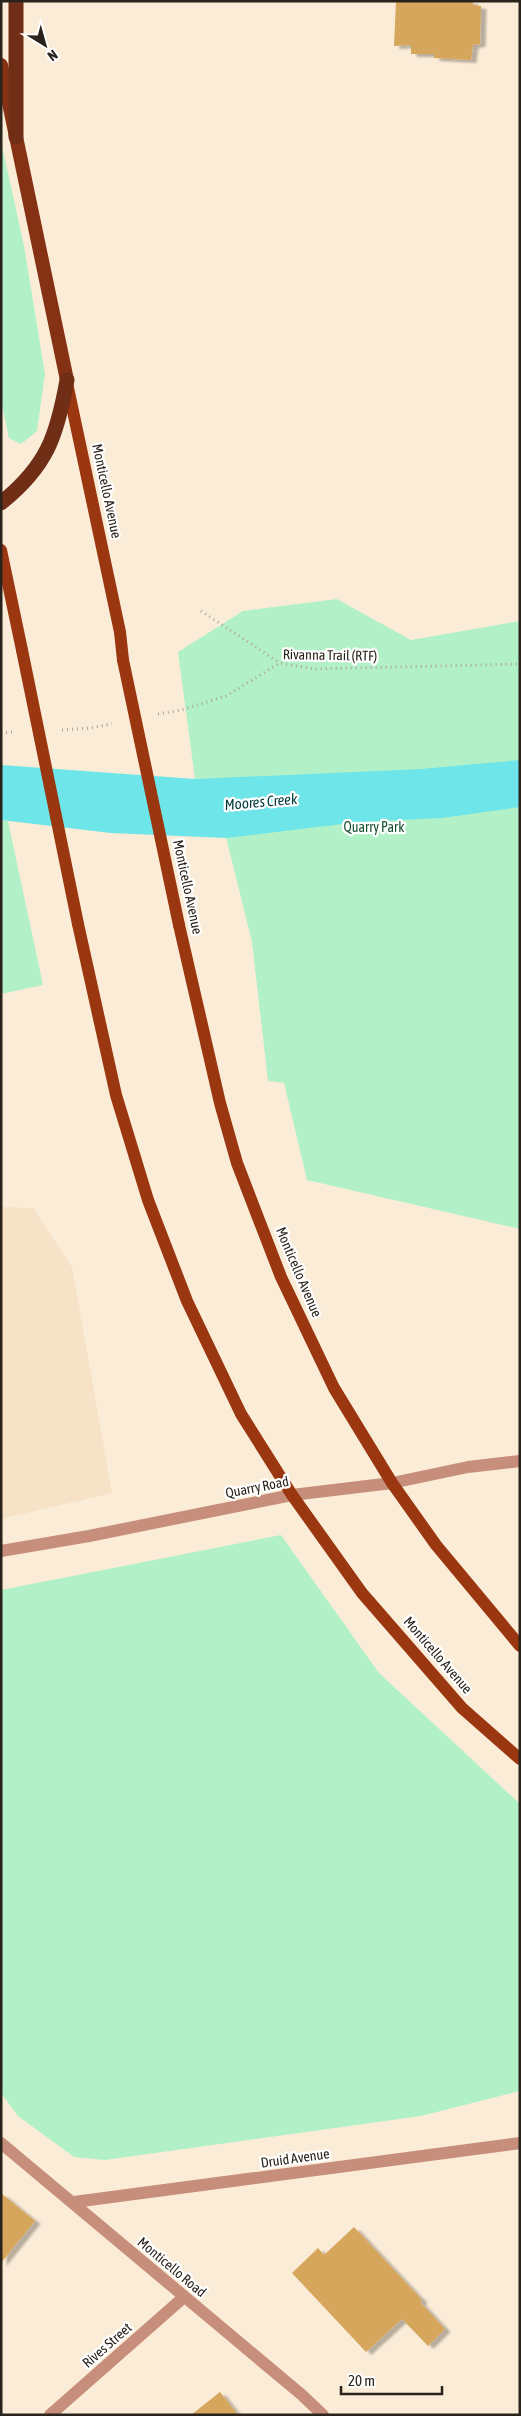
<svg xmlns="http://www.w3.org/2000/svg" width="521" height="2416" font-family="'Asap Condensed',sans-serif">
<defs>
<filter id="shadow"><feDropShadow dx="5.5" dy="3" stdDeviation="1" flood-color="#0004"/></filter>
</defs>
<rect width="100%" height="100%" fill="#fbecd7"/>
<path fill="#f6e3c7" d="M 1,1207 L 33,1208 L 72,1267 L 112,1493 L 1,1519 Z"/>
<g fill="#b2f1c7">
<path d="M 1,141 L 24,246 L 45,374 L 37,431 L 21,444 L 9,438 L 1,401 Z"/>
<path d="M 337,599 L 411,640 L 520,621 L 520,1229 L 307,1180 L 284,1083 L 268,1081 L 252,942 L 216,797 L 229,778 L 195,779 L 178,652 L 243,611 Z"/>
<path d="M 1,820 L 8,821 L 43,985 L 1,994 Z"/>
<path d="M 281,1535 L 379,1673 L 520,1804 L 520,2091 L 421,2116 L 105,2160 L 74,2157 L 18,2116 L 1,2093 L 1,1590 Z"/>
</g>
<path fill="#6ee5e8" d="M 520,760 L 520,807 L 442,818 L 359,822 L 226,838 L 111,833 L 1,820 L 1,765 L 195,779 L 421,769 Z"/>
<g fill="#d6a65d" filter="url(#shadow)">
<path d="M 396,1 L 473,1 L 473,5 L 481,6 L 480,44 L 473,45 L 471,60 L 434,58 L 434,54 L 411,54 L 411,45 L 394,46 Z"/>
<path d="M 1,2193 L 35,2221 L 1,2263 Z"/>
<path d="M 354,2227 L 422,2300 L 420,2302 L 445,2329 L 428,2346 L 402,2319 L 366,2352 L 292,2273 L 318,2248 L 324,2255 Z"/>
<path d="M 220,2392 L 238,2415 L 191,2415 Z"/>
</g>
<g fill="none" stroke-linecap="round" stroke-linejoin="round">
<g stroke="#b0a494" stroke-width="3" stroke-dasharray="1 4" stroke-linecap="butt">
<path d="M 201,611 L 280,663"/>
<path d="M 158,714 L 181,710 L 226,696 L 280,663 L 314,669 L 520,664"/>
<path d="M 62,730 L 90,728 L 112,724"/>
<path d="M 1,733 L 15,732"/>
</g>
<g stroke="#c78e7b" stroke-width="12">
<path d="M 1,1551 L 89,1536 L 292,1495 L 392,1483 L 468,1467 L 520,1461"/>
<path d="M 1,2143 L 302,2395 L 323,2415"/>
<path d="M 74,2202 L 520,2143"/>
<path d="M 50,2415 L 184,2297"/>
</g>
<g stroke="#9a3610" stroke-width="12">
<path d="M 67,383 L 120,632 L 123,660"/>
<path d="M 1,550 L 22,650"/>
<path d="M 78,924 L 116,1095 L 148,1200 L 187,1301 L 241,1414 L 292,1495 L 362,1593 L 462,1708 L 520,1759"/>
<path d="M 179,925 L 220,1103 L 237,1163 L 281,1277 L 334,1388 L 392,1483 L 436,1545 L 520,1646"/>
</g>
<path stroke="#853214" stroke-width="14" d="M 1,65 L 67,380"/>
<g stroke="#702e17" stroke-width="15">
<path d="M 16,137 L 16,1"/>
<path d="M 1,503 C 47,466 57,436 67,380"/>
</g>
<g stroke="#9a3610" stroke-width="12">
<path d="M 22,650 L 78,924"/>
<path d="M 123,660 L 179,925"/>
</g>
</g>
<g text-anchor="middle" stroke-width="4.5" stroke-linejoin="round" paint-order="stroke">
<g font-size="14" fill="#29231c" stroke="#fff">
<text transform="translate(107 491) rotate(78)" y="5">Monticello Avenue</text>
<text transform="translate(330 655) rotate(1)" y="5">Rivanna Trail (RTF)</text>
<text transform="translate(188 887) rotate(78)" y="5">Monticello Avenue</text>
<text transform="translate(299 1272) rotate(67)" y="5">Monticello Avenue</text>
<text transform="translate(257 1487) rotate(-11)" y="5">Quarry Road</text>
<text transform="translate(438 1655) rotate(49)" y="5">Monticello Avenue</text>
<text transform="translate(295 2158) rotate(-8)" y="5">Druid Avenue</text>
<text transform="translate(172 2267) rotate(40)" y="5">Monticello Road</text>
<text transform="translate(107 2345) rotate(-41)" y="5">Rives Street</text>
</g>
<g font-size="14" fill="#165130" stroke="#fff">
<text x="374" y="832">Quarry Park</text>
</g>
<g font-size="15" font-style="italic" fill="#003a3b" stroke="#fff">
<text transform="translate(261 802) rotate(-5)" y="5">Moores Creek</text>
</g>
</g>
<rect width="521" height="2416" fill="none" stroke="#29231c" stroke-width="5"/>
<g transform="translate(45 45) rotate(143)" stroke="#ffffff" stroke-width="4" paint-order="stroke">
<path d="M0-4L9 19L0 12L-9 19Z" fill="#29231c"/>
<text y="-8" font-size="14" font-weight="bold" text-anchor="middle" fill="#29231c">N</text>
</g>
<path d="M341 2386v8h101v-8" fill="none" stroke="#29231c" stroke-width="2.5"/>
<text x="348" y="2386" font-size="15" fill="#29231c" stroke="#ffffff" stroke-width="4" paint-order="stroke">20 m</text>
</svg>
